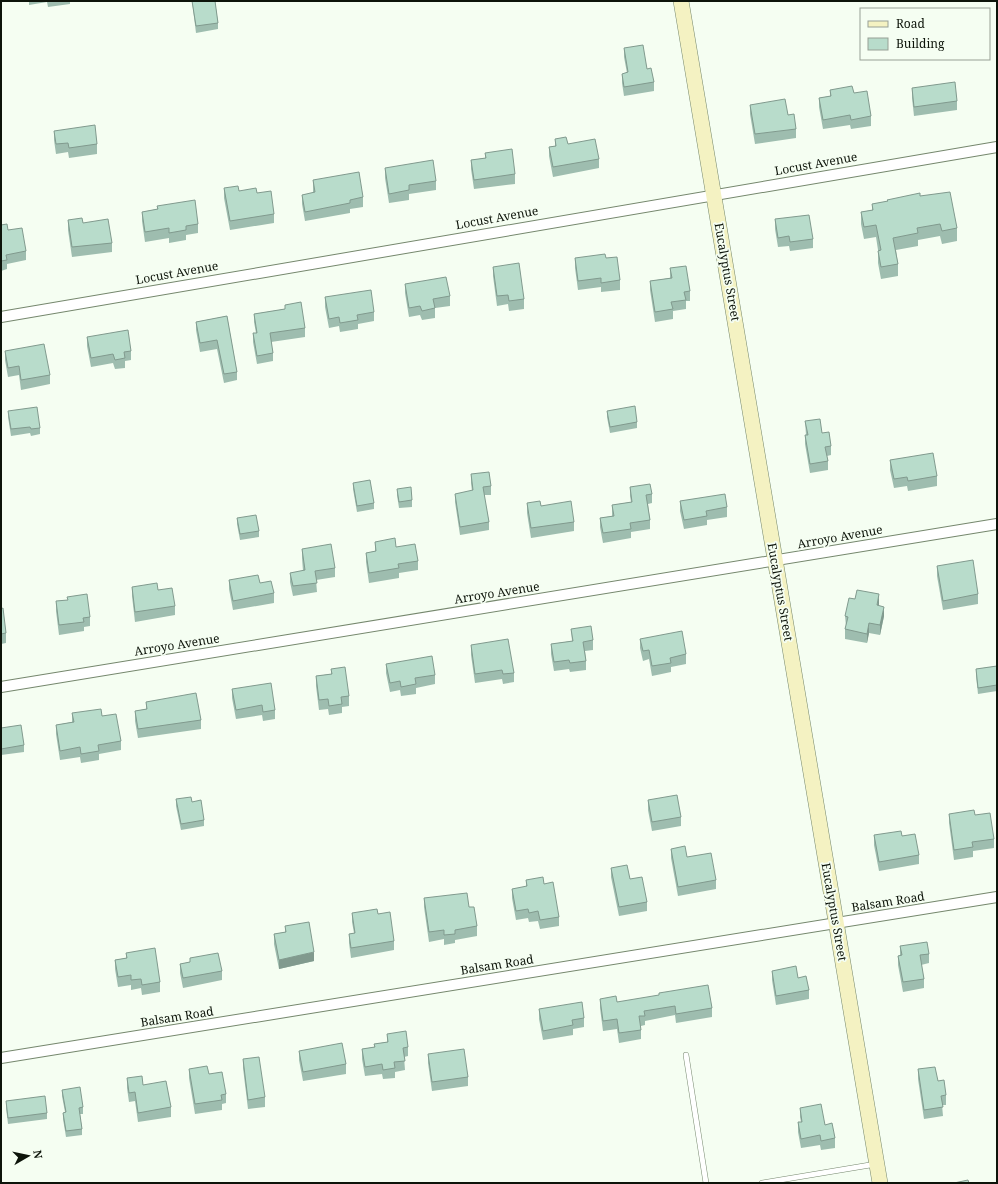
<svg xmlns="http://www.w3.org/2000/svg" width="998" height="1184" font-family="'Noto Serif',serif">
<rect width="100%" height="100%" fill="#f5fef2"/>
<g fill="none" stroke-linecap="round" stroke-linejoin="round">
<defs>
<g id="lane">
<path d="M 686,1055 L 706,1183"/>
<path d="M 762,1183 L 876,1164"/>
</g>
<g id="street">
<path d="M 1,317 L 997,147"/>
<path d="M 1,687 L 997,524"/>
<path d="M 1,1058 L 997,897"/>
</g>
<path id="secondary" d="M 681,1 L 880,1183"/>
</defs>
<use href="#lane" stroke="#75876d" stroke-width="6"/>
<use href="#street" stroke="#75876d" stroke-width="12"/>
<use href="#secondary" stroke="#75876d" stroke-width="16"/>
<use href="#lane" stroke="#fff" stroke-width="5"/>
<use href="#street" stroke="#fff" stroke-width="10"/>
<use href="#secondary" stroke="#f4f2c2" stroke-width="15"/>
</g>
<g fill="#9ebdaf">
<path d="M 29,1 L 70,1 L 70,4 L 48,7 L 47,2 L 29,5 Z"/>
<path d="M 192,1 L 215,1 L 218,23 L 218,29 L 196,33 Z"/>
<path d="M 624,48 L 654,82 L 654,91 L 624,96 L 622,83 L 622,74 L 627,73 L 624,57 Z"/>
<path d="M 912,88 L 957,101 L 957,110 L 914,116 L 912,98 Z"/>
<path d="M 830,90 L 854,93 L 871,116 L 871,126 L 851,129 L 850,125 L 823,129 L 819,107 L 819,98 L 830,96 Z"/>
<path d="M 750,105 L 788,115 L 796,129 L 796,138 L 755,144 L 750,114 Z"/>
<path d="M 54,131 L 97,144 L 97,154 L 69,158 L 68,152 L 56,154 L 54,140 Z"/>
<path d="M 555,139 L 568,144 L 599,159 L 599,168 L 553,177 L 549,156 L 549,147 L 555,146 Z"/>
<path d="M 485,153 L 515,174 L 515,184 L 474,189 L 471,169 L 471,160 L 485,158 Z"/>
<path d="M 385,168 L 436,181 L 436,190 L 409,194 L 409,200 L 389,203 L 385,178 Z"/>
<path d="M 313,180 L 363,197 L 363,207 L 350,209 L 350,213 L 305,221 L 302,204 L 302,195 L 313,193 Z"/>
<path d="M 224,188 L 239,191 L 257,193 L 274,214 L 274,223 L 230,230 L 224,198 Z"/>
<path d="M 920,196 L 957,228 L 957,241 L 942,244 L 940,236 L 918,240 L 918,246 L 896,250 L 898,264 L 898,276 L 881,279 L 878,263 L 878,250 L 876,237 L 864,239 L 861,224 L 861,212 L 872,210 L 872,204 Z"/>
<path d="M 996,198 L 997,198 L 997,212 L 996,207 Z"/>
<path d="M 157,206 L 198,224 L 198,233 L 186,235 L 186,240 L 169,243 L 169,238 L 145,242 L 142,221 L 142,212 L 157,209 Z"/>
<path d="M 775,219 L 813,239 L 813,248 L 790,251 L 789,246 L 778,247 L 775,229 Z"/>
<path d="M 68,220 L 83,223 L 112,243 L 112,252 L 72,257 L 68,230 Z"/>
<path d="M 1,225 L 8,230 L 26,251 L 26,260 L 7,264 L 7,269 L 1,271 Z"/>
<path d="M 575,258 L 606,258 L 620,280 L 620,290 L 601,292 L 601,287 L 578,290 L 575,268 Z"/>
<path d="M 493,267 L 524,299 L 524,309 L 509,311 L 508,304 L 497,306 L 493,276 Z"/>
<path d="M 670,268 L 690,291 L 690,301 L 686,301 L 686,309 L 673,311 L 673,319 L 655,322 L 650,290 L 650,281 L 670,278 Z"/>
<path d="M 405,284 L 450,296 L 450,306 L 435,308 L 435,318 L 422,320 L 420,315 L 409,317 L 405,293 Z"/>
<path d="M 325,297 L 374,312 L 374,321 L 358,324 L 358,329 L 340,332 L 339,326 L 329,328 L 325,307 Z"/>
<path d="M 285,305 L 305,328 L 305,337 L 271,342 L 273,353 L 273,361 L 257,364 L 253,342 L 253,333 L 256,333 L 254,322 L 254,314 L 285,309 Z"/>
<path d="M 227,316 L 237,372 L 237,380 L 224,383 L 217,349 L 200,352 L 196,330 L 196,322 Z"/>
<path d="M 87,337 L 131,351 L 131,360 L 125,361 L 125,368 L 115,369 L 113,363 L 91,367 L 87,346 Z"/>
<path d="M 5,351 L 50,375 L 50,384 L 21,390 L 19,375 L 8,377 L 5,360 Z"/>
<path d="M 8,411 L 40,428 L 40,434 L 31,436 L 30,433 L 11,436 L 8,417 Z"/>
<path d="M 607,411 L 637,422 L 637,428 L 610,433 L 607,417 Z"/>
<path d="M 805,421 L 822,433 L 831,446 L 831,455 L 827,456 L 828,461 L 828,470 L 810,473 L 805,444 L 805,435 L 806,435 Z"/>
<path d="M 890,460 L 937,476 L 937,486 L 908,491 L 907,486 L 894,488 L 890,470 Z"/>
<path d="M 471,474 L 491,486 L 491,495 L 484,495 L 489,522 L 489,530 L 460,535 L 455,502 L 455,494 L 472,491 L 471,483 Z"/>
<path d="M 353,483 L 374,503 L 374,509 L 357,512 L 353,489 Z"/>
<path d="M 630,487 L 652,494 L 652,503 L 648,504 L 650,520 L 650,529 L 631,532 L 631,538 L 603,543 L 600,527 L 600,518 L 612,516 L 612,505 L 631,502 L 630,496 Z"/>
<path d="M 397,489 L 412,500 L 412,507 L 399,508 L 397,495 Z"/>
<path d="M 680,501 L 727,507 L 727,517 L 707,520 L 707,525 L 684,529 L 680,511 Z"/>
<path d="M 527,503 L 541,506 L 574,522 L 574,531 L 531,538 L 527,513 Z"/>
<path d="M 237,518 L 259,531 L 259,537 L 240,540 L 237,524 Z"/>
<path d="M 375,542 L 396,547 L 418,561 L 418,570 L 399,573 L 399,578 L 369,583 L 366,562 L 366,553 L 375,551 Z"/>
<path d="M 302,549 L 335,568 L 335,577 L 316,580 L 317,592 L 293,596 L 290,582 L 290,573 L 303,571 L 302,558 Z"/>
<path d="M 937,566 L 978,594 L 978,604 L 943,610 L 937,576 Z"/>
<path d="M 229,580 L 260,583 L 274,593 L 274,603 L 233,610 L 229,589 Z"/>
<path d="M 132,587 L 158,590 L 175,606 L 175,615 L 135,622 L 132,596 Z"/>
<path d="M 56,601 L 90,617 L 90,626 L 84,627 L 84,631 L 59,635 L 56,611 Z"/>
<path d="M 879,604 L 879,606 L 884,616 L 880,635 L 869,633 L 867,643 L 845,639 L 845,629 L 846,626 L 845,616 Z"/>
<path d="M 1,609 L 6,633 L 6,643 L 1,644 Z"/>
<path d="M 571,629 L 593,640 L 593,650 L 585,651 L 586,661 L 586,670 L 570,672 L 569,669 L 554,671 L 551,654 L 551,644 L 572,641 Z"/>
<path d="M 640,639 L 686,654 L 686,664 L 671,667 L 671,672 L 652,676 L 649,659 L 643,661 L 640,648 Z"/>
<path d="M 471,645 L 514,673 L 514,682 L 503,684 L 502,679 L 475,683 L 471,655 Z"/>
<path d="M 386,664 L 435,675 L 435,684 L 416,688 L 416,694 L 401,696 L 400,690 L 390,692 L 386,673 Z"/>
<path d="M 997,666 L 997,691 L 978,694 L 976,676 L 976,669 Z"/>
<path d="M 331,669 L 349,696 L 349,706 L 342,707 L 342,713 L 329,715 L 328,709 L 319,710 L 316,686 L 316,676 L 331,674 Z"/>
<path d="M 232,689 L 275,710 L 275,719 L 263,721 L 262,715 L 236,719 L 232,698 Z"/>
<path d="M 146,702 L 201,720 L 201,729 L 138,738 L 135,721 L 135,711 L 146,709 Z"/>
<path d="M 72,713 L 102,716 L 121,741 L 121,750 L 99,754 L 99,760 L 81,763 L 80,757 L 60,760 L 56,734 L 56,725 L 72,722 Z"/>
<path d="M 1,728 L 24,745 L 24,752 L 1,755 Z"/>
<path d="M 176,799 L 192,802 L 204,820 L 204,826 L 181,830 L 176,806 Z"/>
<path d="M 648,800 L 681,817 L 681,826 L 652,831 L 648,810 Z"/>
<path d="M 949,814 L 975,815 L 994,839 L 994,848 L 973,851 L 973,857 L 954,860 L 949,823 Z"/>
<path d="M 874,835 L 919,855 L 919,864 L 879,871 L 874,845 Z"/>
<path d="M 671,849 L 687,857 L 716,880 L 716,889 L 678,896 L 671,858 Z"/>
<path d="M 611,868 L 630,879 L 647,902 L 647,911 L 619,916 L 611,877 Z"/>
<path d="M 526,880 L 544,884 L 559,917 L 559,926 L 540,929 L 538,921 L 529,922 L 528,918 L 516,920 L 512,898 L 512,889 L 526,887 Z"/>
<path d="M 424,898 L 469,907 L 477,926 L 477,936 L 455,940 L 455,943 L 444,945 L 444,939 L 429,942 L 424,907 Z"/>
<path d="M 352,913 L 378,914 L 394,941 L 394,950 L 351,958 L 349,943 L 349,934 L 354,933 L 352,922 Z"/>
<path d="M 285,926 L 314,961 L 279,969 L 274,944 L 274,934 L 285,932 Z"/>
<path d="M 900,946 L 929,954 L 929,963 L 921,965 L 924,979 L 924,988 L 903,992 L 898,965 L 898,956 L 900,955 Z"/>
<path d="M 126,953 L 160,982 L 160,992 L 142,995 L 141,988 L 131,990 L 131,985 L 118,987 L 115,969 L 115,960 L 126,958 Z"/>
<path d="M 190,958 L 222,971 L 222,980 L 183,988 L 180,973 L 180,964 L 190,962 Z"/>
<path d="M 772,971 L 798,978 L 809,990 L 809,999 L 776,1005 L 772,980 Z"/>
<path d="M 600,999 L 617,1002 L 712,1008 L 712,1017 L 676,1023 L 675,1015 L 645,1021 L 645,1025 L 641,1026 L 641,1039 L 619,1043 L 617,1029 L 603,1031 L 600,1008 Z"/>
<path d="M 539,1009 L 584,1018 L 584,1027 L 573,1029 L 573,1035 L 543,1040 L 539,1019 Z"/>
<path d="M 387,1034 L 408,1047 L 408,1056 L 404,1057 L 405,1070 L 395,1072 L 395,1078 L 383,1079 L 382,1074 L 365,1076 L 362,1059 L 362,1049 L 374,1047 L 374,1044 L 387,1042 Z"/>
<path d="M 299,1051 L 346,1064 L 346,1074 L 303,1081 L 299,1060 Z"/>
<path d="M 428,1054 L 468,1077 L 468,1086 L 432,1091 L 428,1063 Z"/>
<path d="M 243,1059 L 265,1097 L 265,1107 L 248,1109 L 243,1068 Z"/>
<path d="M 189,1069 L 209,1074 L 226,1094 L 226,1103 L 222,1104 L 222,1110 L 195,1114 L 189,1078 Z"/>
<path d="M 918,1069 L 938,1081 L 946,1095 L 946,1105 L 942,1105 L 943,1116 L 924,1119 L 918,1079 Z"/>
<path d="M 127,1078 L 171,1107 L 171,1117 L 138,1122 L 135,1101 L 129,1102 L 127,1088 Z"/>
<path d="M 62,1090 L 83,1107 L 83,1114 L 80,1114 L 82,1129 L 82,1135 L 66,1137 L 63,1119 L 63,1113 L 65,1112 L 62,1096 Z"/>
<path d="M 6,1101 L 47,1113 L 47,1119 L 8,1124 L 6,1108 Z"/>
<path d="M 800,1108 L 825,1125 L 835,1138 L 835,1148 L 821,1150 L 820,1145 L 801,1148 L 798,1132 L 798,1122 L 801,1122 L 800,1117 Z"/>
</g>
<g fill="#819a8e">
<path d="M 879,594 L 879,604 L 877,615 L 877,605 Z"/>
<path d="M 884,607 L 884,616 L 880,635 L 880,625 Z"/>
<path d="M 869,623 L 869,633 L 867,643 L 867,634 Z"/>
<path d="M 314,952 L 314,961 L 279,969 L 279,960 Z"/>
</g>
<g fill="#b8dccb" stroke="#819a8e">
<path d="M 192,1 L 215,1 L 218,23 L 196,26 Z"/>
<path d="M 643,45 L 647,69 L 651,68 L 654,82 L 624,87 L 622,74 L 628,72 L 624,48 Z"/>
<path d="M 955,82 L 957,101 L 914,107 L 912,88 Z"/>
<path d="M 852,86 L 854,93 L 867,91 L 871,116 L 851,120 L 850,115 L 823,120 L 819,98 L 831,96 L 830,90 Z"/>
<path d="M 785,99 L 788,115 L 794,114 L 796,129 L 755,134 L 750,105 Z"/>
<path d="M 95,125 L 97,144 L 69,148 L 68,143 L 56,144 L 54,131 Z"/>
<path d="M 566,137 L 568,144 L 595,139 L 599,159 L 553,167 L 549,147 L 556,146 L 555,139 Z"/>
<path d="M 512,149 L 515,174 L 474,180 L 471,160 L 486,158 L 485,153 Z"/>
<path d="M 433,160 L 436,181 L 409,185 L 409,190 L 389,194 L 385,168 Z"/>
<path d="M 359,172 L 363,197 L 350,200 L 350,203 L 305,212 L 302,195 L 315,192 L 313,180 Z"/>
<path d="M 238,186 L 239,191 L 256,188 L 257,193 L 271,191 L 274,214 L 230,221 L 224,188 Z"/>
<path d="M 950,192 L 957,228 L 942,231 L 940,224 L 917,228 L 918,233 L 893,238 L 898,264 L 881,267 L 878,251 L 881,250 L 876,225 L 864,227 L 861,212 L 873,210 L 872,204 L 888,201 L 887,200 L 920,193 L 920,196 Z"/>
<path d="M 195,200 L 198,224 L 186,226 L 186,230 L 169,233 L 169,228 L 145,232 L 142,212 L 158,209 L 157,206 Z"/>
<path d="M 809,215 L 813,239 L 790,242 L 789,236 L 778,238 L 775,219 Z"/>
<path d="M 82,218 L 83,223 L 108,219 L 112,243 L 72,247 L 68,220 Z"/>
<path d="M 7,224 L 8,230 L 22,228 L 26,251 L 6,255 L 7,260 L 1,261 L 1,225 Z"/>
<path d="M 605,254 L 606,258 L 617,257 L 620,280 L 601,283 L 601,278 L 578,281 L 575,258 Z"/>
<path d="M 519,263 L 524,299 L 509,301 L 508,295 L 497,296 L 493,267 Z"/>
<path d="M 686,266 L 690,291 L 684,292 L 686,300 L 671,302 L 673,309 L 655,312 L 650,281 L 672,278 L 670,268 Z"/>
<path d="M 446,277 L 450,296 L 433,299 L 435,308 L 422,311 L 420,306 L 409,308 L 405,284 Z"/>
<path d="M 371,290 L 374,312 L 357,315 L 358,320 L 340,323 L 339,317 L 329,319 L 325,297 Z"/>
<path d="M 301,302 L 305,328 L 270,333 L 273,353 L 257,356 L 253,333 L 257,333 L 254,314 L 285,309 L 285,305 Z"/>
<path d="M 227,316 L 237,372 L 224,374 L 217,340 L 200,343 L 196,322 Z"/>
<path d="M 128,330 L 131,351 L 124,352 L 125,358 L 115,360 L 113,354 L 91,358 L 87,337 Z"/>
<path d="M 44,344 L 50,375 L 21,380 L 19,366 L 8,368 L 5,351 Z"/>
<path d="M 635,406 L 637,422 L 610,427 L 607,411 Z"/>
<path d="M 37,407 L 40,428 L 31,429 L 30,427 L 11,429 L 8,411 Z"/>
<path d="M 820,419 L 822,433 L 829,432 L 831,446 L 825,447 L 828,461 L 810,464 L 805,435 L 808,435 L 805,421 Z"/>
<path d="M 933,453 L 937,476 L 908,481 L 907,477 L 894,479 L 890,460 Z"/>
<path d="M 489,472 L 491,486 L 483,487 L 489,522 L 460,527 L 455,494 L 473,490 L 471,474 Z"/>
<path d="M 370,480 L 374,503 L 357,506 L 353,483 Z"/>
<path d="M 650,484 L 652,494 L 646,495 L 650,520 L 630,523 L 631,529 L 603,533 L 600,518 L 614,516 L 612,505 L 632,502 L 630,487 Z"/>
<path d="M 411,487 L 412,500 L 399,502 L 397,489 Z"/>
<path d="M 725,494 L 727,507 L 706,511 L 707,516 L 684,520 L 680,501 Z"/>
<path d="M 540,501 L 541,506 L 571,501 L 574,522 L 531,528 L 527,503 Z"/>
<path d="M 256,515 L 259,531 L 240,534 L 237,518 Z"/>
<path d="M 395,538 L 396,547 L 415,544 L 418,561 L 398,564 L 399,568 L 369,573 L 366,553 L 376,551 L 375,542 Z"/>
<path d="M 331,544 L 335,568 L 315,571 L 317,583 L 293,586 L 290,573 L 305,570 L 302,549 Z"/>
<path d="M 973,560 L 978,594 L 943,601 L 937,566 Z"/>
<path d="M 258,575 L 260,583 L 271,581 L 274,593 L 233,601 L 229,580 Z"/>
<path d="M 157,583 L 158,590 L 172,588 L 175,606 L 135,612 L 132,587 Z"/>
<path d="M 857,590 L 879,594 L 877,605 L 884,607 L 880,625 L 869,623 L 867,634 L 845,629 L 848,617 L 845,616 L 849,598 L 855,599 Z"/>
<path d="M 87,594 L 90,617 L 83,618 L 84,622 L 59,625 L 56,601 L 68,600 L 67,597 Z"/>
<path d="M 3,608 L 6,633 L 1,634 L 1,609 Z"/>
<path d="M 591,626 L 593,640 L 583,642 L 586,661 L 570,663 L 569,660 L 554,662 L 551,644 L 573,641 L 571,629 Z"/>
<path d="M 682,631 L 686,654 L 670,658 L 671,663 L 652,666 L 649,650 L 643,651 L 640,639 Z"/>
<path d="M 508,639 L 514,673 L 503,674 L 502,670 L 475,674 L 471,645 Z"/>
<path d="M 432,656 L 435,675 L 415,678 L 416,684 L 401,687 L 400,681 L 390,683 L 386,664 Z"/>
<path d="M 997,666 L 997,685 L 978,688 L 976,669 Z"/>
<path d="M 345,667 L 349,696 L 341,697 L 342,704 L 329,706 L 328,699 L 319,700 L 316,676 L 332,674 L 331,669 Z"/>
<path d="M 271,683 L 275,710 L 263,712 L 262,705 L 236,710 L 232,689 Z"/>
<path d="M 196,693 L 201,720 L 138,729 L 135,711 L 147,709 L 146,702 Z"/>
<path d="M 101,709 L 102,716 L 116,714 L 121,741 L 98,745 L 99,751 L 81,754 L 80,747 L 60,751 L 56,725 L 74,722 L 72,713 Z"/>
<path d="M 21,725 L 24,745 L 1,749 L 1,728 Z"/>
<path d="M 677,795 L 681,817 L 652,822 L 648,800 Z"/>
<path d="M 191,797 L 192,802 L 201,800 L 204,820 L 181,824 L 176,799 Z"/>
<path d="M 974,810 L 975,815 L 990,813 L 994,839 L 972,842 L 973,847 L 954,850 L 949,814 Z"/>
<path d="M 901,831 L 902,836 L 915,834 L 919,855 L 879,862 L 874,835 Z"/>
<path d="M 685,846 L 687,857 L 711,853 L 716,880 L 678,887 L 671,849 Z"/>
<path d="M 627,865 L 630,879 L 642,877 L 647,902 L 619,907 L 611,868 Z"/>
<path d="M 543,877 L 544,884 L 553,882 L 559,917 L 540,920 L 538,911 L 529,913 L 528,909 L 516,911 L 512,889 L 527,886 L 526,880 Z"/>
<path d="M 467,893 L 469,907 L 474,907 L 477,926 L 455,930 L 455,934 L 444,935 L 444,930 L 429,932 L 424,898 Z"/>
<path d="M 377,909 L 378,914 L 390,912 L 394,941 L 351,948 L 349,934 L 355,933 L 352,913 Z"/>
<path d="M 309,922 L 314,952 L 279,960 L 274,934 L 286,932 L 285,926 Z"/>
<path d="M 927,942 L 929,954 L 920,955 L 924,979 L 903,982 L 898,956 L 902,955 L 900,946 Z"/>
<path d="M 155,948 L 160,982 L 142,985 L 141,979 L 131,980 L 131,975 L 118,977 L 115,960 L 127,958 L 126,953 Z"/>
<path d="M 218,953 L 222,971 L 183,978 L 180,964 L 190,962 L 190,958 Z"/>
<path d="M 796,966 L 798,978 L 806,976 L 809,990 L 776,996 L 772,971 Z"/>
<path d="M 708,985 L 712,1008 L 676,1014 L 675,1006 L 644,1011 L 645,1016 L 639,1016 L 641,1030 L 619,1033 L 617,1019 L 603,1021 L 600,999 L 616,996 L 617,1002 L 659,995 L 659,993 Z"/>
<path d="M 582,1002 L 584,1018 L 572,1020 L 573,1025 L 543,1031 L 539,1009 Z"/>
<path d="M 406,1031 L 408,1047 L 403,1048 L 405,1061 L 394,1062 L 395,1068 L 383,1070 L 382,1064 L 365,1067 L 362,1049 L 375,1047 L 374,1044 L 388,1042 L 387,1034 Z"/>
<path d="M 342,1043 L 346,1064 L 303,1072 L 299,1051 Z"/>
<path d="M 464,1049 L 468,1077 L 432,1082 L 428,1054 Z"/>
<path d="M 259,1057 L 265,1097 L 248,1100 L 243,1059 Z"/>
<path d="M 207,1066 L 209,1074 L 222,1072 L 226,1094 L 221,1095 L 222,1100 L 195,1104 L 189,1069 Z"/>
<path d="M 935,1067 L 938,1081 L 944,1080 L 946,1095 L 941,1096 L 943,1107 L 924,1110 L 918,1069 Z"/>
<path d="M 142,1076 L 143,1085 L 166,1081 L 171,1107 L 138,1113 L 135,1092 L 129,1093 L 127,1078 Z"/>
<path d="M 80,1087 L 83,1107 L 79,1108 L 82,1129 L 66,1131 L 63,1113 L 66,1112 L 62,1090 Z"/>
<path d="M 45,1096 L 47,1113 L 8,1118 L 6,1101 Z"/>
<path d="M 821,1104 L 825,1125 L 832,1123 L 835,1138 L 821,1141 L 820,1135 L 801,1139 L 798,1122 L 802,1122 L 800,1108 Z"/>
<path d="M 968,1180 L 969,1183 L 954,1183 Z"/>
</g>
<g text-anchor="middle" stroke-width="3.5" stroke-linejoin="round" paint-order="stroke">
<g font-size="12" fill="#0d140a" stroke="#f5fef2">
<text transform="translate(816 164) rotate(-10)" y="4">Locust Avenue</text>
<text transform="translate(497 218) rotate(-10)" y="4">Locust Avenue</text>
<text transform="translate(727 272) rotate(80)" y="4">Eucalyptus Street</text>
<text transform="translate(177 273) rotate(-10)" y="4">Locust Avenue</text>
<text transform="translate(840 537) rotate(-10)" y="4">Arroyo Avenue</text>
<text transform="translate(780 592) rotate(80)" y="4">Eucalyptus Street</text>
<text transform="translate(497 593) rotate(-9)" y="4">Arroyo Avenue</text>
<text transform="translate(177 645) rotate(-9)" y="4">Arroyo Avenue</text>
<text transform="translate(888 902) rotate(-9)" y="4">Balsam Road</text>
<text transform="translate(834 912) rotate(80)" y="4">Eucalyptus Street</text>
<text transform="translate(497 965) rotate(-9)" y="4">Balsam Road</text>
<text transform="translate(177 1017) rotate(-9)" y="4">Balsam Road</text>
</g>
</g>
<rect width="998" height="1184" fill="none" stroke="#0d140a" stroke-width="4"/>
<rect x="860" y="8" width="130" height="52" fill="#f5fef2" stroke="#98a095"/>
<rect x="868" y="21" width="20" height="6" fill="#f4f2c2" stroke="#98a095"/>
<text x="896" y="28" font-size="12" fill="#0d140a">Road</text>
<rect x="868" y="38" width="20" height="12" fill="#b8dccb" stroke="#98a095"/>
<text x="896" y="48" font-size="12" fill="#0d140a">Building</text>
<g transform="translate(28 1156) rotate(81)" stroke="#f5fef2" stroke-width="3" paint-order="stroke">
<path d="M0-3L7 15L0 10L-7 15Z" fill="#0d140a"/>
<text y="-6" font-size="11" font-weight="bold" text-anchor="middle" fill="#0d140a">N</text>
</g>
</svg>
